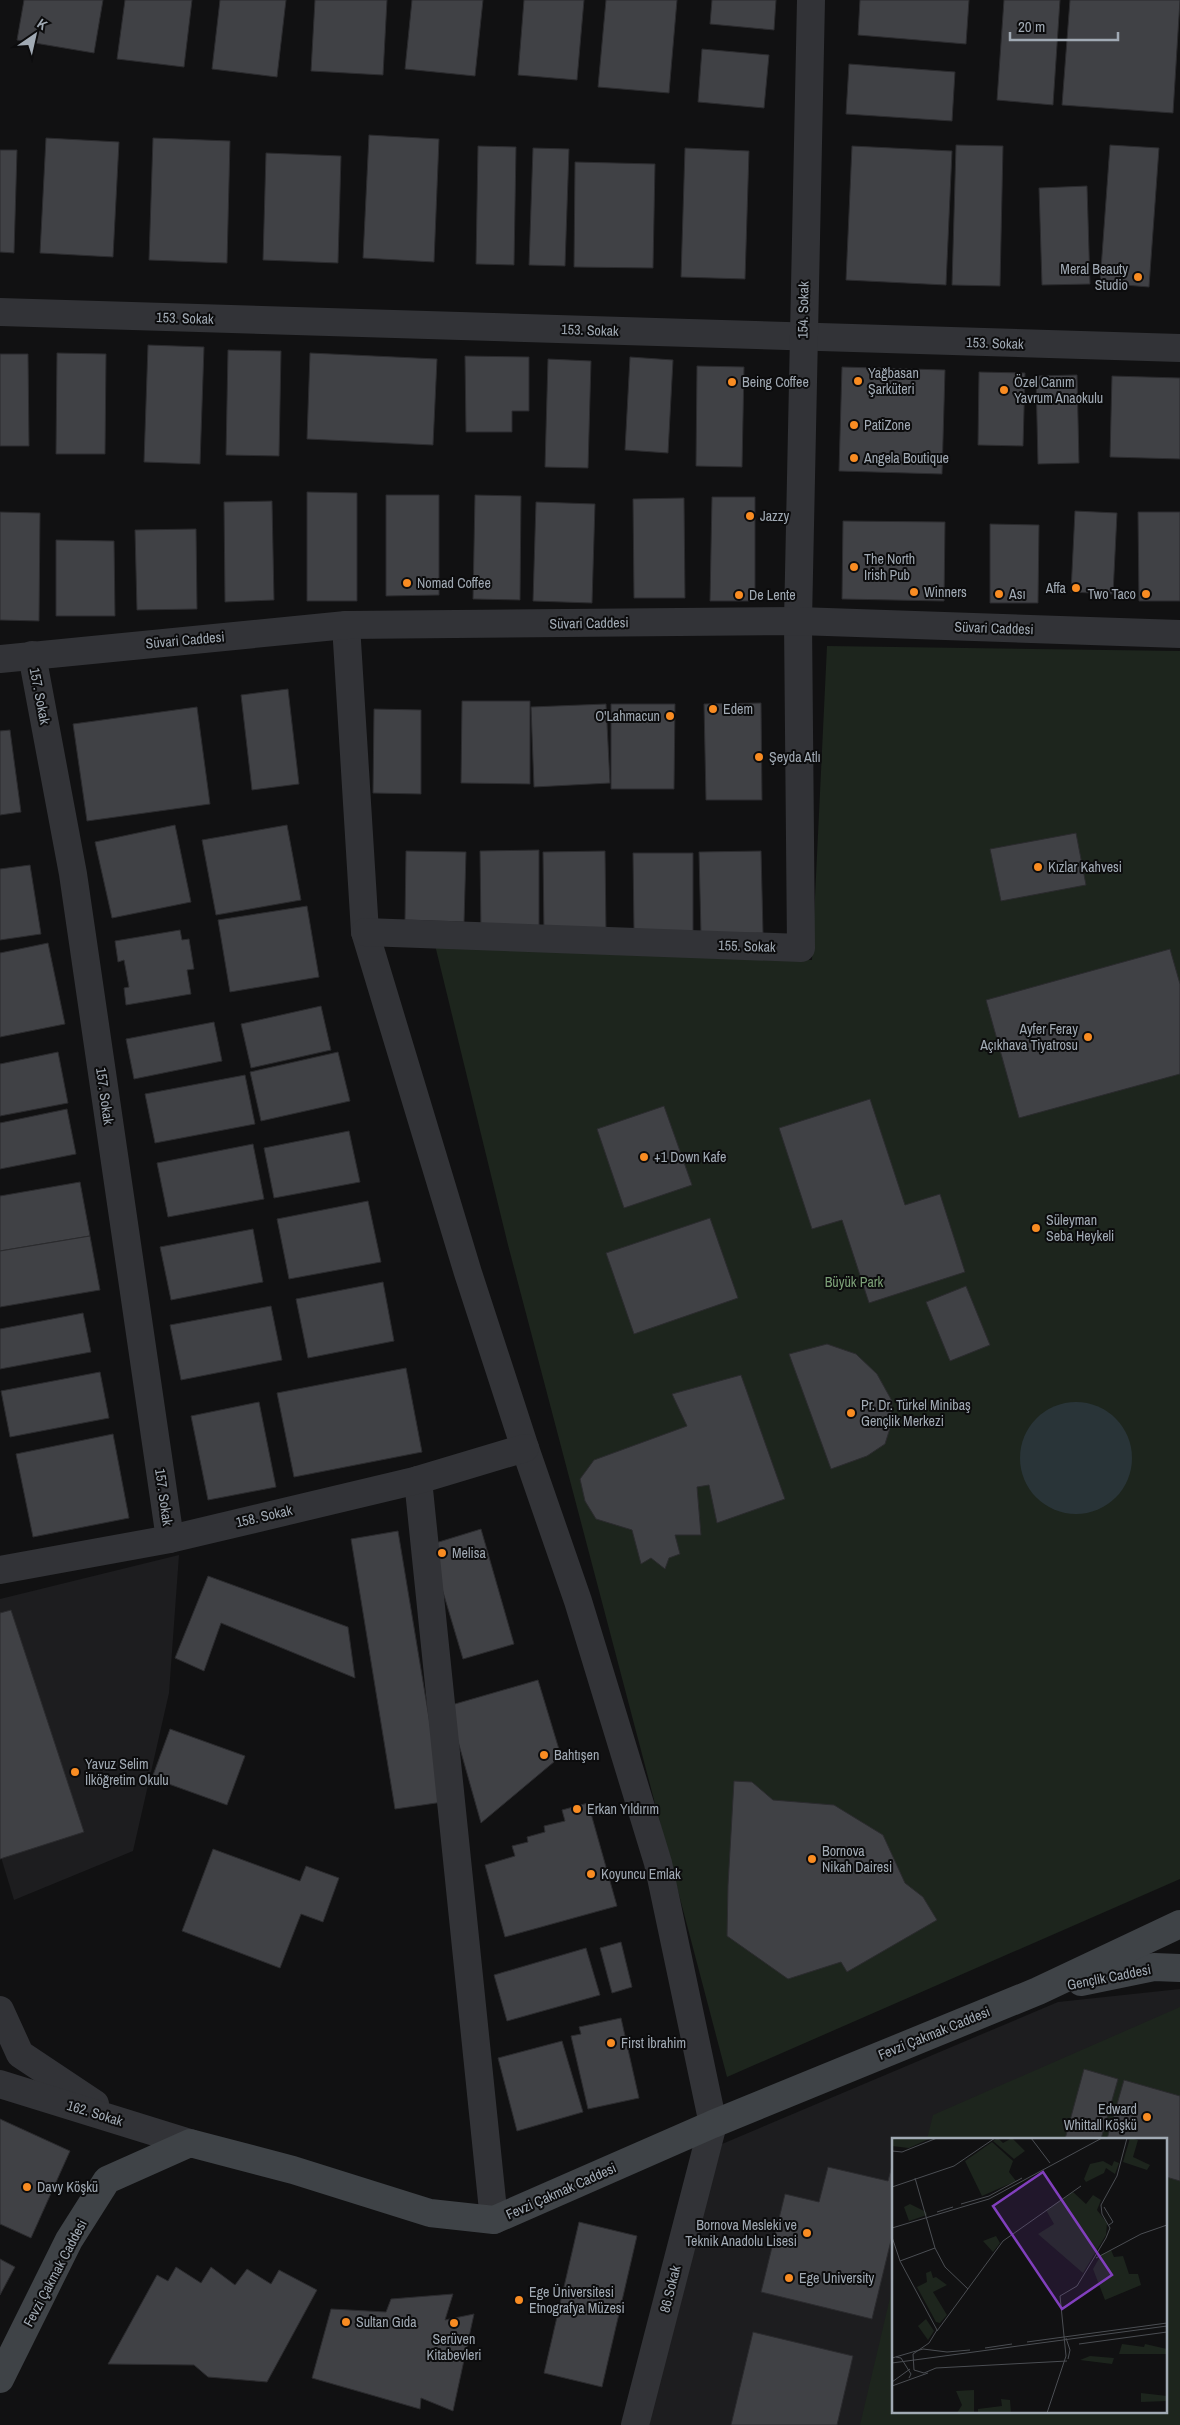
<svg xmlns="http://www.w3.org/2000/svg" width="1180" height="2425" font-family="'Archivo Narrow',sans-serif">
<rect width="100%" height="100%" fill="#111112"/>
<g fill="#1d1d1f" fill-rule="evenodd">
<path d="M 179,1555 L 169,1693 L 133,1851 L 14,1900 L 0,1854 L 0,1599 Z"/>
<path d="M 1180,1989 L 1180,2425 L 643,2425 L 722,2144 L 1058,2002 ZM 894,2139 L 1166,2139 L 1166,2411 L 894,2411 Z"/>
</g>
<g fill="#1d251d">
<path d="M 827,646 L 1180,651 L 1180,1879 L 727,2077 L 508,1245 L 435,945 L 812,960 Z"/>
<path d="M 1180,2007 L 1180,2425 L 860,2425 L 894,2281 L 894,2411 L 1166,2411 L 1166,2139 L 927,2139 L 933,2115 Z"/>
</g>
<circle fill="#293438" cx="1076" cy="1458" r="56"/>
<g fill="#404145" stroke="#2b2b2e">
<path d="M 24,0 L 103,0 L 94,53 L 17,40 Z"/>
<path d="M 125,0 L 192,0 L 184,67 L 117,59 Z"/>
<path d="M 220,0 L 286,0 L 277,77 L 212,69 Z"/>
<path d="M 315,0 L 387,0 L 383,75 L 311,71 Z"/>
<path d="M 412,0 L 483,0 L 475,76 L 405,69 Z"/>
<path d="M 524,0 L 584,0 L 577,80 L 518,75 Z"/>
<path d="M 606,0 L 677,0 L 669,93 L 598,87 Z"/>
<path d="M 712,0 L 776,0 L 774,30 L 710,24 Z"/>
<path d="M 860,0 L 969,0 L 966,44 L 858,35 Z"/>
<path d="M 1004,0 L 1060,0 L 1053,105 L 997,100 Z"/>
<path d="M 1070,0 L 1180,0 L 1173,113 L 1062,105 Z"/>
<path d="M 702,49 L 769,55 L 764,108 L 698,102 Z"/>
<path d="M 849,64 L 955,72 L 952,121 L 846,114 Z"/>
<path d="M 369,135 L 439,139 L 434,262 L 363,258 Z"/>
<path d="M 46,138 L 119,142 L 113,257 L 40,253 Z"/>
<path d="M 153,138 L 230,141 L 227,263 L 149,260 Z"/>
<path d="M 956,145 L 1003,146 L 1000,286 L 952,285 Z"/>
<path d="M 1110,145 L 1159,148 L 1149,287 L 1100,283 Z"/>
<path d="M 478,146 L 516,147 L 514,265 L 476,264 Z"/>
<path d="M 852,146 L 952,151 L 946,285 L 846,280 Z"/>
<path d="M 533,148 L 569,149 L 565,266 L 529,265 Z"/>
<path d="M 685,148 L 749,151 L 745,279 L 681,277 Z"/>
<path d="M 0,150 L 17,150 L 14,253 L 0,252 Z"/>
<path d="M 266,153 L 341,156 L 338,263 L 263,260 Z"/>
<path d="M 575,162 L 655,164 L 653,268 L 574,267 Z"/>
<path d="M 1087,186 L 1090,284 L 1042,285 L 1039,188 Z"/>
<path d="M 148,345 L 204,347 L 200,464 L 144,462 Z"/>
<path d="M 228,350 L 281,351 L 279,456 L 226,455 Z"/>
<path d="M 57,353 L 106,354 L 105,454 L 56,454 Z"/>
<path d="M 310,353 L 437,359 L 433,445 L 307,439 Z"/>
<path d="M 0,354 L 28,354 L 29,446 L 0,446 Z"/>
<path d="M 465,356 L 529,357 L 529,411 L 512,411 L 512,432 L 466,432 Z"/>
<path d="M 630,357 L 673,360 L 668,453 L 625,450 Z"/>
<path d="M 548,359 L 591,361 L 588,468 L 545,467 Z"/>
<path d="M 697,366 L 744,367 L 742,467 L 696,466 Z"/>
<path d="M 842,367 L 945,370 L 942,474 L 839,471 Z"/>
<path d="M 979,372 L 1025,373 L 1023,446 L 978,445 Z"/>
<path d="M 1077,375 L 1079,463 L 1038,464 L 1036,376 Z"/>
<path d="M 1112,376 L 1180,378 L 1180,459 L 1110,457 Z"/>
<path d="M 307,492 L 357,493 L 357,601 L 307,601 Z"/>
<path d="M 386,495 L 439,495 L 439,595 L 386,596 Z"/>
<path d="M 475,495 L 521,496 L 520,600 L 473,599 Z"/>
<path d="M 712,497 L 755,497 L 755,601 L 710,601 Z"/>
<path d="M 684,498 L 685,598 L 634,598 L 633,499 Z"/>
<path d="M 272,501 L 274,600 L 225,602 L 224,502 Z"/>
<path d="M 536,502 L 595,504 L 592,603 L 533,601 Z"/>
<path d="M 1075,511 L 1117,513 L 1113,594 L 1071,592 Z"/>
<path d="M 0,512 L 40,513 L 39,621 L 0,620 Z"/>
<path d="M 1138,512 L 1180,512 L 1180,601 L 1139,601 Z"/>
<path d="M 843,521 L 945,522 L 944,601 L 842,599 Z"/>
<path d="M 990,524 L 1039,525 L 1038,603 L 990,603 Z"/>
<path d="M 196,529 L 197,609 L 137,610 L 135,530 Z"/>
<path d="M 56,540 L 114,541 L 115,616 L 56,616 Z"/>
<path d="M 288,689 L 299,784 L 252,790 L 241,695 Z"/>
<path d="M 462,701 L 530,701 L 530,784 L 461,783 Z"/>
<path d="M 761,703 L 762,800 L 706,800 L 704,704 Z"/>
<path d="M 606,704 L 610,783 L 534,787 L 531,707 Z"/>
<path d="M 611,704 L 675,704 L 674,789 L 611,789 Z"/>
<path d="M 197,707 L 210,804 L 87,821 L 73,724 Z"/>
<path d="M 374,709 L 421,710 L 421,794 L 373,793 Z"/>
<path d="M 10,730 L 21,812 L 0,815 L 0,731 Z"/>
<path d="M 175,825 L 191,902 L 112,918 L 95,842 Z"/>
<path d="M 287,825 L 301,900 L 216,915 L 202,840 Z"/>
<path d="M 1076,833 L 1086,885 L 1001,901 L 990,849 Z"/>
<path d="M 539,850 L 539,933 L 481,933 L 480,851 Z"/>
<path d="M 406,851 L 466,852 L 464,922 L 405,920 Z"/>
<path d="M 605,851 L 606,933 L 544,934 L 543,852 Z"/>
<path d="M 761,851 L 763,933 L 701,934 L 699,852 Z"/>
<path d="M 633,853 L 693,853 L 693,931 L 634,931 Z"/>
<path d="M 30,865 L 41,934 L 0,940 L 0,869 Z"/>
<path d="M 307,906 L 319,977 L 230,992 L 218,920 Z"/>
<path d="M 180,930 L 182,940 L 189,939 L 194,969 L 187,970 L 191,994 L 126,1005 L 124,988 L 129,987 L 124,960 L 118,962 L 115,941 Z"/>
<path d="M 48,943 L 65,1024 L 0,1037 L 0,953 Z"/>
<path d="M 1170,949 L 1180,984 L 1180,1074 L 1019,1118 L 986,1000 Z"/>
<path d="M 321,1006 L 331,1050 L 251,1068 L 241,1024 Z"/>
<path d="M 214,1022 L 222,1061 L 134,1079 L 126,1039 Z"/>
<path d="M 58,1052 L 68,1103 L 0,1116 L 0,1064 Z"/>
<path d="M 338,1052 L 350,1101 L 261,1121 L 250,1072 Z"/>
<path d="M 245,1075 L 255,1124 L 155,1143 L 145,1094 Z"/>
<path d="M 870,1099 L 905,1205 L 940,1194 L 965,1272 L 869,1303 L 842,1220 L 812,1229 L 779,1128 Z"/>
<path d="M 664,1106 L 692,1185 L 624,1208 L 597,1129 Z"/>
<path d="M 67,1109 L 76,1154 L 0,1169 L 0,1123 Z"/>
<path d="M 349,1131 L 360,1182 L 274,1198 L 264,1148 Z"/>
<path d="M 253,1144 L 264,1199 L 168,1217 L 157,1163 Z"/>
<path d="M 80,1182 L 90,1236 L 0,1251 L 0,1196 Z"/>
<path d="M 368,1201 L 381,1262 L 289,1279 L 277,1219 Z"/>
<path d="M 710,1218 L 738,1298 L 634,1334 L 606,1253 Z"/>
<path d="M 253,1229 L 263,1282 L 171,1300 L 160,1247 Z"/>
<path d="M 90,1236 L 100,1290 L 0,1307 L 0,1251 Z"/>
<path d="M 383,1282 L 394,1341 L 308,1358 L 296,1299 Z"/>
<path d="M 966,1286 L 990,1345 L 950,1361 L 926,1302 Z"/>
<path d="M 271,1306 L 282,1360 L 181,1380 L 170,1325 Z"/>
<path d="M 83,1313 L 91,1352 L 0,1369 L 0,1329 Z"/>
<path d="M 827,1344 L 856,1354 L 877,1374 L 892,1401 L 891,1425 L 885,1444 L 867,1456 L 831,1469 L 789,1354 Z"/>
<path d="M 406,1368 L 422,1452 L 294,1477 L 277,1393 Z"/>
<path d="M 100,1372 L 109,1418 L 10,1437 L 1,1391 Z"/>
<path d="M 741,1375 L 785,1499 L 717,1523 L 709,1485 L 697,1487 L 701,1535 L 675,1535 L 680,1554 L 669,1558 L 665,1569 L 651,1558 L 641,1564 L 632,1530 L 596,1519 L 585,1501 L 580,1479 L 594,1460 L 687,1426 L 672,1394 Z"/>
<path d="M 259,1402 L 276,1487 L 208,1500 L 191,1416 Z"/>
<path d="M 113,1434 L 129,1518 L 33,1537 L 16,1454 Z"/>
<path d="M 481,1529 L 514,1644 L 463,1659 L 429,1545 Z"/>
<path d="M 398,1531 L 443,1802 L 395,1809 L 351,1539 Z"/>
<path d="M 208,1576 L 348,1627 L 355,1678 L 221,1623 L 204,1671 L 175,1658 Z"/>
<path d="M 11,1610 L 84,1832 L 0,1859 L 0,1613 Z"/>
<path d="M 538,1680 L 561,1756 L 481,1823 L 448,1706 Z"/>
<path d="M 170,1729 L 245,1756 L 227,1805 L 152,1778 Z"/>
<path d="M 734,1781 L 752,1782 L 773,1800 L 834,1805 L 883,1835 L 905,1883 L 923,1897 L 937,1920 L 847,1972 L 841,1962 L 788,1979 L 727,1936 L 728,1885 Z"/>
<path d="M 588,1803 L 617,1906 L 505,1937 L 485,1865 L 515,1856 L 512,1846 L 528,1842 L 527,1837 L 545,1832 L 544,1826 L 565,1821 L 562,1810 Z"/>
<path d="M 213,1849 L 300,1881 L 306,1866 L 339,1878 L 323,1922 L 301,1914 L 280,1968 L 182,1931 Z"/>
<path d="M 621,1942 L 632,1987 L 612,1993 L 600,1948 Z"/>
<path d="M 586,1948 L 600,1995 L 507,2021 L 494,1975 Z"/>
<path d="M 621,2018 L 639,2098 L 588,2109 L 571,2036 L 581,2034 L 579,2027 Z"/>
<path d="M 562,2041 L 583,2112 L 517,2131 L 498,2058 Z"/>
<path d="M 1084,2069 L 1118,2079 L 1101,2139 L 1065,2139 Z"/>
<path d="M 1124,2080 L 1180,2096 L 1180,2181 L 1166,2177 L 1166,2139 L 1107,2139 Z"/>
<path d="M 0,2119 L 70,2151 L 31,2238 L 0,2224 Z"/>
<path d="M 894,2158 L 894,2228 L 872,2319 L 761,2292 L 785,2194 L 819,2202 L 828,2167 L 888,2181 Z"/>
<path d="M 579,2222 L 637,2236 L 602,2387 L 544,2373 Z"/>
<path d="M 0,2259 L 15,2267 L 0,2295 Z"/>
<path d="M 176,2267 L 201,2283 L 211,2267 L 235,2285 L 247,2269 L 271,2284 L 279,2270 L 317,2290 L 267,2382 L 208,2377 L 194,2365 L 108,2364 L 157,2275 L 168,2281 Z"/>
<path d="M 453,2294 L 445,2320 L 474,2314 L 453,2411 L 421,2398 L 420,2409 L 312,2378 L 331,2309 L 386,2312 L 391,2299 Z"/>
<path d="M 753,2332 L 853,2356 L 837,2425 L 731,2425 Z"/>
</g>
<g fill="none" stroke-linecap="round" stroke-linejoin="round">
<g stroke="#323337" stroke-width="28">
<path d="M 0,312 L 1180,348"/>
<path d="M 346,625 L 365,932 L 468,1273 L 525,1448 L 578,1601 L 658,1863 L 713,2124 L 635,2425"/>
<path d="M 32,655 L 73,874 L 170,1539"/>
<path d="M 365,932 L 801,948 L 798,621 L 811,0"/>
<path d="M 418,1480 L 494,2220"/>
<path d="M 0,1570 L 170,1539 L 418,1480 L 525,1448"/>
<path d="M 0,2010 L 20,2054 L 95,2104"/>
<path d="M 0,2084 L 190,2143"/>
</g>
<path stroke="#323337" stroke-width="28" d="M 0,659 L 346,625 L 798,621 L 1180,634"/>
<g stroke="#3f4347" stroke-width="28">
<path d="M 1081,1982 L 1154,1967 L 1180,1968"/>
<path d="M 0,2379 L 69,2240 L 107,2180 L 190,2143 L 293,2170 L 430,2213 L 494,2220 L 713,2124 L 1038,1991 L 1180,1924"/>
</g>
</g>
<g fill="#f98c22" stroke="#0c0c0d" stroke-width="2">
<circle cx="1138" cy="277" r="5"/>
<circle cx="858" cy="381" r="5"/>
<circle cx="732" cy="382" r="5"/>
<circle cx="1004" cy="390" r="5"/>
<circle cx="854" cy="425" r="5"/>
<circle cx="854" cy="458" r="5"/>
<circle cx="750" cy="516" r="5"/>
<circle cx="854" cy="567" r="5"/>
<circle cx="407" cy="583" r="5"/>
<circle cx="1076" cy="588" r="5"/>
<circle cx="914" cy="592" r="5"/>
<circle cx="999" cy="594" r="5"/>
<circle cx="1146" cy="594" r="5"/>
<circle cx="739" cy="595" r="5"/>
<circle cx="713" cy="709" r="5"/>
<circle cx="670" cy="716" r="5"/>
<circle cx="759" cy="757" r="5"/>
<circle cx="1038" cy="867" r="5"/>
<circle cx="1088" cy="1037" r="5"/>
<circle cx="644" cy="1157" r="5"/>
<circle cx="1036" cy="1228" r="5"/>
<circle cx="851" cy="1413" r="5"/>
<circle cx="442" cy="1553" r="5"/>
<circle cx="544" cy="1755" r="5"/>
<circle cx="75" cy="1772" r="5"/>
<circle cx="577" cy="1809" r="5"/>
<circle cx="812" cy="1859" r="5"/>
<circle cx="591" cy="1874" r="5"/>
<circle cx="611" cy="2043" r="5"/>
<circle cx="1147" cy="2117" r="5"/>
<circle cx="27" cy="2187" r="5"/>
<circle cx="807" cy="2233" r="5"/>
<circle cx="789" cy="2278" r="5"/>
<circle cx="519" cy="2300" r="5"/>
<circle cx="346" cy="2322" r="5"/>
<circle cx="454" cy="2323" r="5"/>
</g>
<g text-anchor="middle" stroke-width="4" stroke-linejoin="round" paint-order="stroke">
<g font-size="14" fill="#a1aab4" stroke="#0c0c0d" text-anchor="start">
<text x="1128" y="274" text-anchor="end">Meral Beauty<tspan x="1128" dy="16">Studio</tspan></text>
<text x="868" y="378">Yağbasan<tspan x="868" dy="16">Şarküteri</tspan></text>
<text x="742" y="387">Being Coffee</text>
<text x="1014" y="387">Özel Canım<tspan x="1014" dy="16">Yavrum Anaokulu</tspan></text>
<text x="864" y="430">PatiZone</text>
<text x="864" y="463">Angela Boutique</text>
<text x="760" y="521">Jazzy</text>
<text x="864" y="564">The North<tspan x="864" dy="16">Irish Pub</tspan></text>
<text x="417" y="588">Nomad Coffee</text>
<text x="1066" y="593" text-anchor="end">Affa</text>
<text x="924" y="597">Winners</text>
<text x="1009" y="599">Ası</text>
<text x="1136" y="599" text-anchor="end">Two Taco</text>
<text x="749" y="600">De Lente</text>
<text x="723" y="714">Edem</text>
<text x="660" y="721" text-anchor="end">O'Lahmacun</text>
<text x="769" y="762">Şeyda Atlı</text>
<text x="1048" y="872">Kızlar Kahvesi</text>
<text x="1078" y="1034" text-anchor="end">Ayfer Feray<tspan x="1078" dy="16">Açıkhava Tiyatrosu</tspan></text>
<text x="654" y="1162">+1 Down Kafe</text>
<text x="1046" y="1225">Süleyman<tspan x="1046" dy="16">Seba Heykeli</tspan></text>
<text x="861" y="1410">Pr. Dr. Türkel Minibaş<tspan x="861" dy="16">Gençlik Merkezi</tspan></text>
<text x="452" y="1558">Melisa</text>
<text x="554" y="1760">Bahtışen</text>
<text x="85" y="1769">Yavuz Selim<tspan x="85" dy="16">İlköğretim Okulu</tspan></text>
<text x="587" y="1814">Erkan Yıldırım</text>
<text x="822" y="1856">Bornova<tspan x="822" dy="16">Nikah Dairesi</tspan></text>
<text x="601" y="1879">Koyuncu Emlak</text>
<text x="621" y="2048">First İbrahim</text>
<text x="1137" y="2114" text-anchor="end">Edward<tspan x="1137" dy="16">Whittall Köşkü</tspan></text>
<text x="37" y="2192">Davy Köşkü</text>
<text x="797" y="2230" text-anchor="end">Bornova Mesleki ve<tspan x="797" dy="16">Teknik Anadolu Lisesi</tspan></text>
<text x="799" y="2283">Ege University</text>
<text x="529" y="2297">Ege Üniversitesi<tspan x="529" dy="16">Etnografya Müzesi</tspan></text>
<text x="356" y="2327">Sultan Gıda</text>
<text x="454" y="2344" text-anchor="middle">Serüven<tspan x="454" dy="16">Kitabevleri</tspan></text>
</g>
<g font-size="14" fill="#a1aab4" stroke="#0c0c0d">
<text transform="translate(803 310) rotate(-89)" y="5">154. Sokak</text>
<text transform="translate(185 318) rotate(2)" y="5">153. Sokak</text>
<text transform="translate(590 330) rotate(2)" y="5">153. Sokak</text>
<text transform="translate(995 343) rotate(2)" y="5">153. Sokak</text>
<text transform="translate(589 623) rotate(-1)" y="5">Süvari Caddesi</text>
<text transform="translate(994 628) rotate(2)" y="5">Süvari Caddesi</text>
<text transform="translate(185 640) rotate(-5)" y="5">Süvari Caddesi</text>
<text transform="translate(40 696) rotate(79)" y="5">157. Sokak</text>
<text transform="translate(747 946) rotate(2)" y="5">155. Sokak</text>
<text transform="translate(105 1096) rotate(82)" y="5">157. Sokak</text>
<text transform="translate(164 1497) rotate(82)" y="5">157. Sokak</text>
<text transform="translate(264 1516) rotate(-13)" y="5">158. Sokak</text>
<text transform="translate(1109 1977) rotate(-11)" y="5">Gençlik Caddesi</text>
<text transform="translate(934 2033) rotate(-22)" y="5">Fevzi Çakmak Caddesi</text>
<text transform="translate(95 2113) rotate(17)" y="5">162. Sokak</text>
<text transform="translate(561 2191) rotate(-24)" y="5">Fevzi Çakmak Caddesi</text>
<text transform="translate(55 2273) rotate(-62)" y="5">Fevzi Çakmak Caddesi</text>
<text transform="translate(670 2289) rotate(-76)" y="5">86.Sokak</text>
</g>
<g font-size="14" fill="#7ca077" stroke="#0c0c0d">
<text x="854" y="1287">Büyük Park</text>
</g>
</g>
<g transform="translate(892 2138)">
<rect width="275" height="275" fill="#111112"/>
<path d="M 0,0 L 39,0 L 17,10 L 0,8 ZM 106,0 L 111,5 L 120,0 L 133,13 L 122,21 L 101,3 ZM 238,0 L 246,2 L 241,19 L 258,27 L 255,32 L 231,24 ZM 100,4 L 121,23 L 117,34 L 124,43 L 90,58 L 73,23 ZM 211,23 L 220,28 L 222,23 L 227,25 L 223,36 L 214,30 L 212,35 L 194,44 L 192,41 L 198,26 ZM 181,54 L 194,66 L 201,57 L 209,62 L 205,72 L 215,85 L 214,97 L 191,135 L 146,96 L 162,86 L 154,72 ZM 18,66 L 34,74 L 35,77 L 17,83 L 12,69 ZM 104,98 L 108,105 L 101,114 L 91,103 ZM 219,112 L 222,119 L 231,118 L 237,136 L 246,136 L 249,147 L 213,162 L 201,131 L 209,117 ZM 39,133 L 41,140 L 44,139 L 55,147 L 41,154 L 55,177 L 48,185 L 44,184 L 25,149 L 35,144 L 34,135 ZM 34,181 L 42,193 L 36,202 L 26,188 ZM 230,206 L 252,209 L 253,206 L 275,211 L 275,216 L 227,216 ZM 198,218 L 222,220 L 220,226 L 188,222 ZM 82,252 L 82,275 L 65,275 L 70,267 L 64,253 ZM 249,255 L 275,258 L 275,263 L 249,264 ZM 109,261 L 118,262 L 119,275 L 86,275 L 86,271 L 110,268 Z" fill="#1d251d"/>
<path fill="none" stroke="#4b4e53" stroke-width="1" d="M 139,0 L 158,25M 0,13 L 10,14 L 45,0M 23,40 L 43,110 L 53,129 L 76,151M 0,49 L 62,28 L 103,0M 69,66 L 97,58 L 130,40M 212,69 L 221,84 L 217,87M 45,74 L 61,69M 0,90 L 97,61 L 210,0M 0,99 L 8,123 L 45,192 L 37,205 L 21,216 L 22,232 L 32,235 L 44,230 L 175,223M 204,120 L 249,96 L 275,87M 8,123 L 43,110M 45,193 L 111,103 L 189,48M 174,200 L 178,212 L 176,221M 135,204 L 275,185M 187,206 L 275,194M 93,210 L 120,206M 4,219 L 9,220 L 19,236 L 17,240M 0,220 L 31,211 L 55,214 L 78,212M 0,225 L 275,188M 0,244 L 18,231M 0,248 L 36,235M 155,275 L 174,218 L 168,158 L 185,148 L 214,100 L 218,90 L 210,76 L 209,67 L 225,38 L 235,0"/>
<path fill="#813fbd" fill-opacity="0.15" stroke="#813fbd" stroke-width="2.5" d="M 151,34 L 220,137 L 170,171 L 101,68 Z"/>
<rect width="275" height="275" fill="none" stroke="#a1aab4" stroke-width="2.5"/>
</g>
<g transform="translate(35 35) rotate(34)" stroke="#0c0c0d" stroke-width="4" paint-order="stroke">
<path d="M0-4L9 19L0 12L-9 19Z" fill="#a1aab4"/>
<text y="-8" font-size="14" font-weight="bold" text-anchor="middle" fill="#a1aab4">K</text>
</g>
<path d="M1010 32v8h108v-8" fill="none" stroke="#a1aab4" stroke-width="2.5"/>
<text x="1018" y="32" font-size="15" fill="#a1aab4" stroke="#0c0c0d" stroke-width="4" paint-order="stroke">20 m</text>
</svg>
